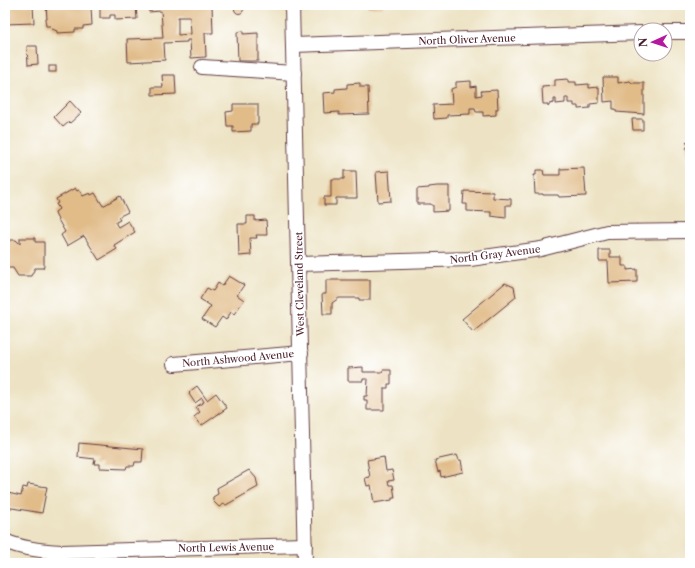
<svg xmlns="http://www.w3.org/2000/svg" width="695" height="568" font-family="'Libre Caslon Text',serif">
<rect width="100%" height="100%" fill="#fff"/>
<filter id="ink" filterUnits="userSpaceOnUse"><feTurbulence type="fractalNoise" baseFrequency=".025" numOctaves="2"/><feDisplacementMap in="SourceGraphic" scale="8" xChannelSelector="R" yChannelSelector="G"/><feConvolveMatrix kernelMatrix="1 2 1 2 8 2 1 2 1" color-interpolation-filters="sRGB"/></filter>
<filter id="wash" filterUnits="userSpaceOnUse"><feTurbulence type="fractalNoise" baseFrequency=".012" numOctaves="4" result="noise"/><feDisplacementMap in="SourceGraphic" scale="16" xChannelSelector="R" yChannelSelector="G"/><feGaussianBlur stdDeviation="0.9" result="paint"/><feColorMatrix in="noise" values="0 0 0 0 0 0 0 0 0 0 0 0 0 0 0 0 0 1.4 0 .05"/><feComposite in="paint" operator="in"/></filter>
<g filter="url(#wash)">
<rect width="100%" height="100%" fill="#ede3c4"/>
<g id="blocks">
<g fill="#e1bc89" fill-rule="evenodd">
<circle cx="239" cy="9" r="4.5"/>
<path d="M 5,5 L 33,5 L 34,23 L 5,24 Z"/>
<path d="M 46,5 L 58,5 L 58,6 L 82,5 L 82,8 L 91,7 L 92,25 L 83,26 L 83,29 L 75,29 L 75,32 L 57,33 L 57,31 L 52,29 L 50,26 L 46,26 L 45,19 L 47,19 Z"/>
<path d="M 100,5 L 111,5 L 111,7 L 115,7 L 114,5 L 136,5 L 137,19 L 115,20 L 115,15 L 110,15 L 110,18 L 100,18 Z"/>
<path d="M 148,5 L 212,5 L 213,33 L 205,33 L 206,57 L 191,58 L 190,40 L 187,40 L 187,42 L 164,43 L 165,60 L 128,62 L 127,39 L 163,38 L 161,11 L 149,12 ZM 178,17 L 190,17 L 191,34 L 178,35 Z"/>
<path d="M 368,5 L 383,5 L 383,7 L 368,8 Z"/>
<path d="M 243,31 L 243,34 L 258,33 L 258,61 L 238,61 L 237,32 Z"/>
<path d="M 27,46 L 37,46 L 38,64 L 28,65 Z"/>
<rect x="49" y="66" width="7" height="6"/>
<path d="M 162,75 L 175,75 L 176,94 L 152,95 L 152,87 L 163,87 Z"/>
<path d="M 603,77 L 618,77 L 618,83 L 630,81 L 632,83 L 644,83 L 644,114 L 616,112 L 616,109 L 613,109 L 613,101 L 604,102 Z"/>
<path d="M 568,79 L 568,82 L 576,82 L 576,85 L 589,84 L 589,88 L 599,87 L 599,103 L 590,104 L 590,108 L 578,109 L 578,106 L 574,106 L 574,103 L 568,103 L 568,98 L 565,98 L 565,103 L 556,104 L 556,99 L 554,99 L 554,103 L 549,104 L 549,106 L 548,106 L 548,104 L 543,104 L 542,87 L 555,86 L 555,80 Z"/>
<path d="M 471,81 L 471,87 L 476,86 L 476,96 L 482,95 L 481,91 L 497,90 L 498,109 L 496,109 L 496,115 L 483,116 L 483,112 L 476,112 L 475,108 L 470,108 L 470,114 L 447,115 L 447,118 L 434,119 L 433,105 L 452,104 L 451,89 L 456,87 L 456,82 Z"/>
<path d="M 360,83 L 360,87 L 368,87 L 369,114 L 339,115 L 339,112 L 324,113 L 323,93 L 335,92 L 335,89 L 347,88 L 347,84 Z"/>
<path d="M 70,101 L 81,113 L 70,123 L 69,122 L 63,127 L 54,117 Z"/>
<path d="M 233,104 L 258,104 L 258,124 L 251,124 L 251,131 L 233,132 L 233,126 L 227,126 L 226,112 L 233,111 Z"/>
<path d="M 632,119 L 643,119 L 643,130 L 633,130 Z"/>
<path d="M 690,140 L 690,156 L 686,148 L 689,146 L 686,142 Z"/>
<path d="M 584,168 L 586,196 L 559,197 L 558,195 L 543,195 L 543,194 L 535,194 L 534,175 L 536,175 L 536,170 L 543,170 L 544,175 L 560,175 L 560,169 Z"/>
<path d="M 344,171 L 356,171 L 357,198 L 336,198 L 336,205 L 324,205 L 324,197 L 331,197 L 331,179 L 344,179 Z"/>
<path d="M 389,171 L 391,201 L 378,202 L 376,172 Z"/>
<path d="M 437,186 L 449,186 L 449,211 L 433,212 L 433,205 L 431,205 L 431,204 L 417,204 L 417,189 L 429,188 L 429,187 Z"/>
<path d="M 75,188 L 77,191 L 79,190 L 83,196 L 90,193 L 91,195 L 95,193 L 103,206 L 120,196 L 128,212 L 118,217 L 120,220 L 116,222 L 116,224 L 118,227 L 128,221 L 135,232 L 114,245 L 117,249 L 99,260 L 84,236 L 67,246 L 61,235 L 65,232 L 56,216 L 55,212 L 59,209 L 56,204 L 58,203 L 56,199 Z"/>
<path d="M 464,191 L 493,192 L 493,198 L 511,199 L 511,205 L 506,205 L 506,218 L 491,216 L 491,212 L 467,211 L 467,204 L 463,204 Z"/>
<path d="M 247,216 L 255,216 L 255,221 L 266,220 L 267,235 L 256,235 L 257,238 L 250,238 L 251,255 L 239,256 L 238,224 L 247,224 Z"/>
<path d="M 20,238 L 35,238 L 35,242 L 44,242 L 44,266 L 43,268 L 35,268 L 31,276 L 18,276 L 13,268 L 5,268 L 5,245 L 7,245 L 10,240 L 16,240 L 20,244 Z"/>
<path d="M 599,250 L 610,250 L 610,257 L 622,257 L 622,266 L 627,266 L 627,270 L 637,269 L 637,282 L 609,283 L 608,261 L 599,261 Z"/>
<path d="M 229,276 L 244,285 L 237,295 L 244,300 L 234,314 L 231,312 L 226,320 L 222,317 L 215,327 L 202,319 L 211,306 L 200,299 L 207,288 L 213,291 L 218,283 L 222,286 Z"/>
<path d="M 326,280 L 370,280 L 370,300 L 359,300 L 359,298 L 339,298 L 332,303 L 332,314 L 323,314 L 322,294 L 326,294 Z"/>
<path d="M 505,283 L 514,287 L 516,297 L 473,332 L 462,319 Z"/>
<path d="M 363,367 L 363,372 L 382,372 L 383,370 L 391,370 L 391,384 L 388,384 L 388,388 L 384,388 L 384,410 L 367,410 L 367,400 L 364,400 L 364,396 L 367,396 L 368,379 L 363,379 L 363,381 L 348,381 L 348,368 Z"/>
<path d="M 197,386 L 207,400 L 216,393 L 227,408 L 201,426 L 194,417 L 200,412 L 196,407 L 204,402 L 202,398 L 195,403 L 189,394 L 190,393 L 189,392 Z"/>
<path d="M 79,443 L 143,449 L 142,462 L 135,462 L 134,466 L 127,466 L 126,469 L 100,468 L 100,464 L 94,464 L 95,459 L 78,457 Z"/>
<path d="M 457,455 L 459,460 L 461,460 L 463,472 L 441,477 L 440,471 L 438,472 L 435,460 Z"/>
<path d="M 384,457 L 386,471 L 392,470 L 394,480 L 388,481 L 389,485 L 393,485 L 395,498 L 392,498 L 392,500 L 374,503 L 371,485 L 367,486 L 365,478 L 370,477 L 367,460 Z"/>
<path d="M 249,470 L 256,478 L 258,487 L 226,505 L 224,504 L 219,507 L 213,501 L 213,497 L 218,494 L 217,488 Z"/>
<path d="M 28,484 L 47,487 L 42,513 L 6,507 L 8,493 L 21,496 L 23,487 L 27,488 Z"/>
</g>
</g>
</g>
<g filter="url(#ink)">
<use href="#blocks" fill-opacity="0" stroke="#623c42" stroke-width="1"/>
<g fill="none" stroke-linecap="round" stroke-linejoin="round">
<defs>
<g id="minor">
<path d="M 292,5 L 305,563"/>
<path d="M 665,32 L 690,32"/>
<path d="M 293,45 L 641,33"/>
<path d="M 202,67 L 294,73"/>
<path d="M 299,264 L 470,259 L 541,249 L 607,232 L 690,231"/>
<path d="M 174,364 L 301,353"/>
<path d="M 5,541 C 22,549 43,551 62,552 L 305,545"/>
</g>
</defs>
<use href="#minor" stroke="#623c42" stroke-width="16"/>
<use href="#minor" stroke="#fff" stroke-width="14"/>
</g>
</g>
<g text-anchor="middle" stroke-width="3" stroke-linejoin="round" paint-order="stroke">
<g font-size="10" fill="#4a1f2b" stroke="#fff">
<text transform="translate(467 39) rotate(-2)" y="4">North Oliver Avenue</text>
<text transform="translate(495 254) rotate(-7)" y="4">North Gray Avenue</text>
<text transform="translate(299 284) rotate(-91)" y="4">West Cleveland Street</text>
<text transform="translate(238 358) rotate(-5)" y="4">North Ashwood Avenue</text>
<text transform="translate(226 547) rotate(-1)" y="4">North Lewis Avenue</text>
</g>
</g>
<rect width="695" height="568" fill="none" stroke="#fff" stroke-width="20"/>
<g transform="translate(653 42) rotate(267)"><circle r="19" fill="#ffffff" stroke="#b7a5aa"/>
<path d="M0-3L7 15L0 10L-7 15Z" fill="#b5179e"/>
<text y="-6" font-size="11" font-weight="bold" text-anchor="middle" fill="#4a1f2b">N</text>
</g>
</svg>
